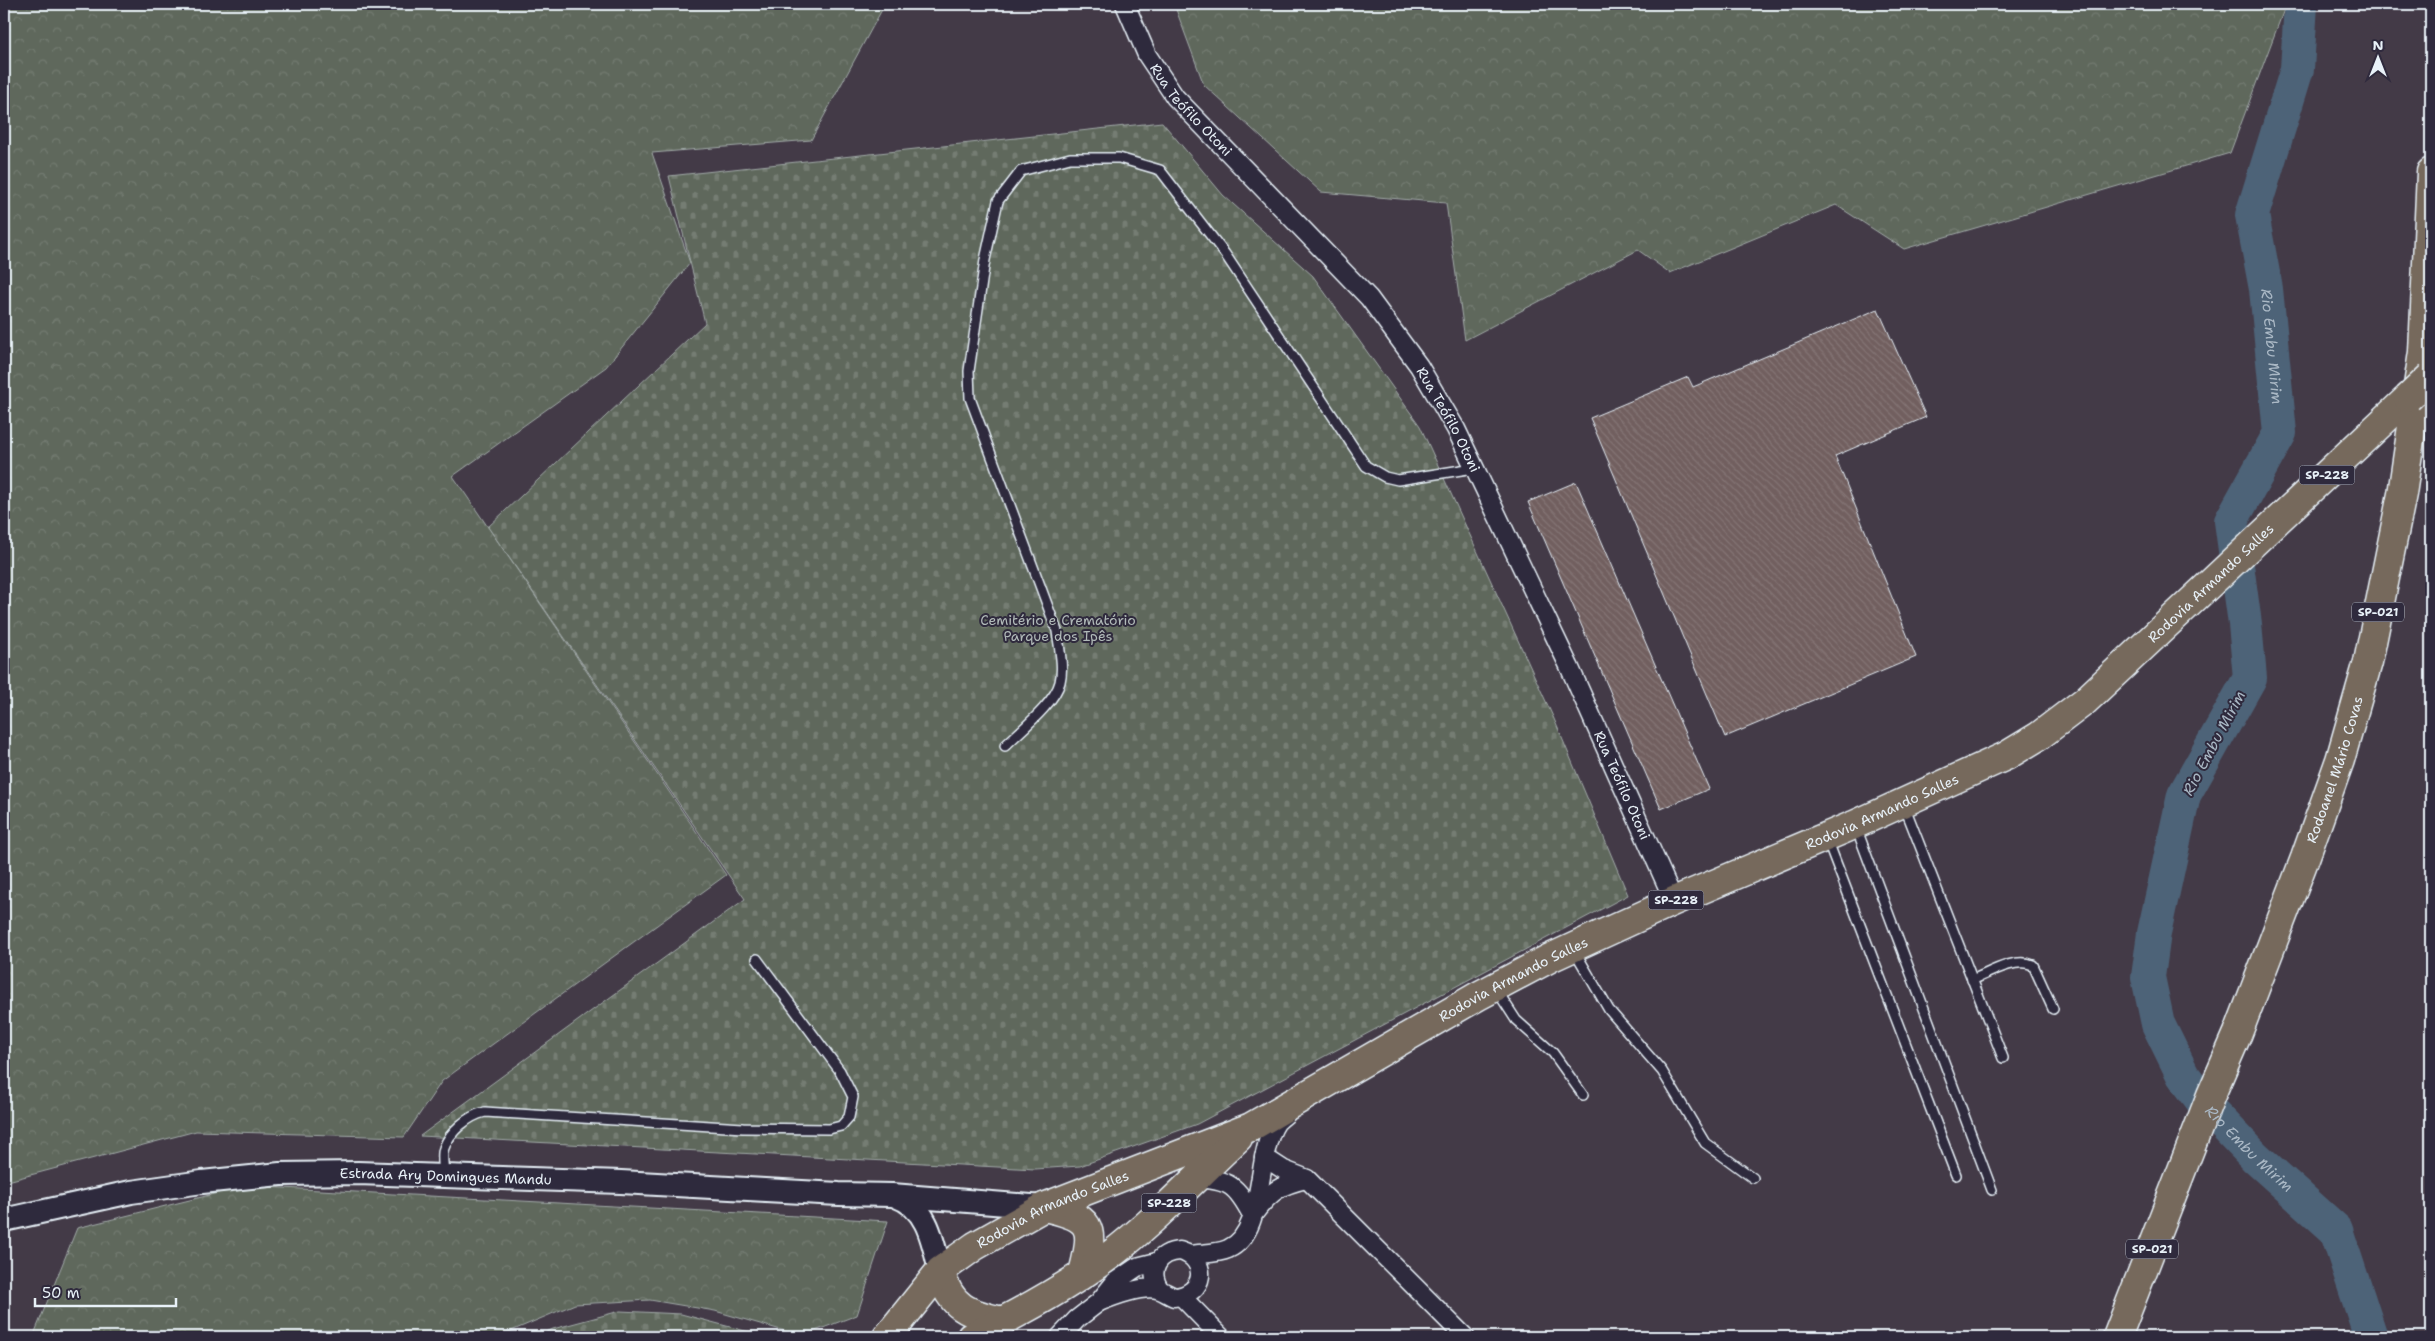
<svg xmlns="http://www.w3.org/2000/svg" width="2435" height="1341" font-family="'Shantell Sans',sans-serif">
<defs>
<pattern id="forest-crowns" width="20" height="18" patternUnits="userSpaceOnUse" patternTransform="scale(1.25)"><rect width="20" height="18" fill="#5e675b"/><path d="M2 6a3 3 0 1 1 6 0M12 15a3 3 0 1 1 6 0" fill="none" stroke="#757d73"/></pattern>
<pattern id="cemetery-stones" width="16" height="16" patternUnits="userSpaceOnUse" patternTransform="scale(1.25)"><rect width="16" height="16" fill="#5e675b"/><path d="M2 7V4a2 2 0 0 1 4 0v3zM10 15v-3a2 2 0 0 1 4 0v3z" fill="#757d73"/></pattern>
<pattern id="building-back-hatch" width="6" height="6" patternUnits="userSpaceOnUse" patternTransform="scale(1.25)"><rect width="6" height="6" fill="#715e5e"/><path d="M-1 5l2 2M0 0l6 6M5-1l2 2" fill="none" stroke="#857676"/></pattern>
</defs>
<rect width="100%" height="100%" fill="#433a47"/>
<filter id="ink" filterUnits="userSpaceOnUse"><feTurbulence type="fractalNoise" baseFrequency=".02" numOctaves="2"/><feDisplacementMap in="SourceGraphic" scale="10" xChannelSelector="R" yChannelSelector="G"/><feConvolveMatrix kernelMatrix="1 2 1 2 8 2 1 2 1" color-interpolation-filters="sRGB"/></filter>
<g filter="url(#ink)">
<g fill="url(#forest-crowns)" stroke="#a3acaa">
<path d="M 4,4 L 885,4 L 811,140 L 652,153 L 690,263 L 606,367 L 453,476 L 726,875 L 442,1081 L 404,1137 L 196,1131 L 4,1182 Z"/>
<path d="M 1174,4 L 2286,4 L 2230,153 L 1904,249 L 1836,205 L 1670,273 L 1638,250 L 1465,340 L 1446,203 L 1321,192 L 1204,85 Z"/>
<path d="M 246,1186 L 888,1221 L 857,1315 L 802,1336 L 715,1311 L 650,1300 L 575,1304 L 497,1337 L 33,1337 L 77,1228 Z"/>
</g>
<g fill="url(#cemetery-stones)" stroke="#a3acaa">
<path d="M 1162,122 L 1223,195 L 1313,276 L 1420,426 L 1554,719 L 1628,895 L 1197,1124 L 1080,1166 L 1035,1169 L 420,1136 L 745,899 L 488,527 L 705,323 L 669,176 Z"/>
<path d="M 620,1311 L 681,1314 L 768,1337 L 535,1337 L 553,1329 Z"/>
</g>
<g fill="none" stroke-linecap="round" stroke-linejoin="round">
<path stroke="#4d6378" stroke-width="34" id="s1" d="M 2301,4 L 2297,69 L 2252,215 L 2266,289 L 2280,433 L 2231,521 L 2245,624 L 2250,678 L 2184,795 L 2154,933 L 2148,977 L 2158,1024 L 2183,1075 L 2207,1107 L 2255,1157 L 2336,1230 L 2371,1337"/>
</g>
<g fill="url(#building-back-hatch)" stroke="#e8f1f8">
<path d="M 1878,309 L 1926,417 L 1835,456 L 1916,657 L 1725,737 L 1590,418 L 1688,377 L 1693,387 Z"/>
<path d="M 1576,482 L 1709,789 L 1661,809 L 1528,502 Z"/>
</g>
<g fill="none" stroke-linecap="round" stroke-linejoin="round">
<defs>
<g id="service">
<path d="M 1005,746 C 1021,730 1055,703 1060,682 C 1064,666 1059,647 1057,631 L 970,398 L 969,371 L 985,260 L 998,201 L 1021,171 L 1070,158 L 1119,158 L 1160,170 L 1225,254 L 1366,466 L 1385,477 L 1398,480 L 1474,468"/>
<path d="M 1904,805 L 2003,1058"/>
<path d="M 1856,827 L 1992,1190"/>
<path d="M 1827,839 L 1956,1175"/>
<path d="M 1574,950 L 1609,1010 L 1662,1071 L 1705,1143 L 1753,1178"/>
<path d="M 1972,980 C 1989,973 2015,957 2033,965 L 2053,1009"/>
<path d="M 1496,989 L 1516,1020 L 1553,1053 L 1583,1095"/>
<path d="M 444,1176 C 444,1168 441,1155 444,1148 C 450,1131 468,1116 485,1112 L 743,1128 L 829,1129 L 841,1126 L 849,1117 L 853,1097 L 840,1071 L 757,959"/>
</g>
<g id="minor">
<path id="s2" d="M 1125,4 L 1147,55 L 1175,97 L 1369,298 L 1419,366 L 1456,429 L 1569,666 L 1674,901"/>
<path d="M 1264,1157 L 1284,1170 L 1307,1179 L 1465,1337"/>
<path d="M 1195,1178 C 1230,1180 1236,1185 1252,1215"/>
<path d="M 1255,1212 C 1271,1191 1280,1185 1306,1179"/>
<path d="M 1190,1255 C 1202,1253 1217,1254 1228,1249 C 1266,1233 1255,1155 1276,1123 C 1279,1119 1284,1116 1287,1113"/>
<path d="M 1182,1297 L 1221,1337"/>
<path d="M 1099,1302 C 1114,1296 1144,1284 1160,1290 C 1165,1292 1169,1295 1174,1297 C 1205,1295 1210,1260 1180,1251 C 1158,1252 1147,1271 1160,1290"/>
<path d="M 1060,1337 L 1077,1319 L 1099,1302 L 1115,1282 L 1137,1267 L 1157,1262"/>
</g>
<g id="tertiary">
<path d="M 896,1196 C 928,1207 933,1242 940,1271"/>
<path id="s3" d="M 4,1220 L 131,1192 L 202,1182 L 280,1174 L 358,1173 L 621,1182 L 839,1194 L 892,1195 L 1044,1207"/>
</g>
<g id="primary">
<path d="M 1044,1207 C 1091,1217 1096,1225 1083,1273"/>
<path d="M 940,1271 C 950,1308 969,1314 1003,1321"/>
<path id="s4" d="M 887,1337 L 940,1271 L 975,1246 L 1044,1207 L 1251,1127 L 1478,996 L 1550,958 L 1674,901 L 1854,825 L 2006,756 L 2039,736 L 2085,701 L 2408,398"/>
<path d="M 971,1337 C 1018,1314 1066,1288 1109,1256 C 1155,1221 1196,1177 1238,1138"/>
</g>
<g id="motorway">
<path id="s5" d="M 2117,1337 L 2211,1095 L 2238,1033 L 2305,858 L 2340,760 L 2368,662 L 2402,494 L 2423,352 L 2431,172"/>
</g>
</defs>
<use href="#service" stroke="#e8f1f8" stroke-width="12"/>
<use href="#minor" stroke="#e8f1f8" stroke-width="21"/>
<use href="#tertiary" stroke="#e8f1f8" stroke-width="26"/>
<use href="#primary" stroke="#e8f1f8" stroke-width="31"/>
<use href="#motorway" stroke="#e8f1f8" stroke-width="31"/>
<use href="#service" stroke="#2f2a3d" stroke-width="9"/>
<use href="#minor" stroke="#2f2a3d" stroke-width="18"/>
<use href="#tertiary" stroke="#2f2a3d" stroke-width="22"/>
<use href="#primary" stroke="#76695c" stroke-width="28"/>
<use href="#motorway" stroke="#76695c" stroke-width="28"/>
<defs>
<path id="primary-bridge" d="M 2408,398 L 2431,376"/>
</defs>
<use href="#primary-bridge" stroke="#e8f1f8" stroke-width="31" stroke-linecap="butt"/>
<use href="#primary-bridge" stroke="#76695c" stroke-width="28"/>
</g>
</g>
<g text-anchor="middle" stroke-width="4" stroke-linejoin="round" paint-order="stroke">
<g fill="#2f2a3d" stroke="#b0b5c0" stroke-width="1">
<rect x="2299.5" y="465.5" width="55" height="19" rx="4"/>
<rect x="2352" y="602.5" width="52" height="19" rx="4"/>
<rect x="1648.5" y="890.5" width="55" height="19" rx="4"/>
<rect x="1141.5" y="1193.5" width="55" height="19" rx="4"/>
<rect x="2126" y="1239.5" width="52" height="19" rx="4"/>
</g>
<g font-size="12" font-weight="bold" fill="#e8f1f8">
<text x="2327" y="479">SP-228</text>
<text x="2378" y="616">SP-021</text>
<text x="1676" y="904">SP-228</text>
<text x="1169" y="1207">SP-228</text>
<text x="2152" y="1253">SP-021</text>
</g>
<g font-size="14" fill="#e8f1f8" stroke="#2f2a3d">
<text dy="5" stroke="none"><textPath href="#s2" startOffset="126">Rua Teófilo Otoni</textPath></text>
<text dy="5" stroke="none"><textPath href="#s2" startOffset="531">Rua Teófilo Otoni</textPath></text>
<text dy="5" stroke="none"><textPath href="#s4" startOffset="1540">Rodovia Armando Salles</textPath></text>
<text dy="5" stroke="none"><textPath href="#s5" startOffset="608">Rodoanel Mário Covas</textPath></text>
<text dy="5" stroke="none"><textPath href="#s2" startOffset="936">Rua Teófilo Otoni</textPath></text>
<text dy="5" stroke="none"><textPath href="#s4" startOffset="1135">Rodovia Armando Salles</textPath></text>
<text dy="5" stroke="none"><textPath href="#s4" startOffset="730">Rodovia Armando Salles</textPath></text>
<text dy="5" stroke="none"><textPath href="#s3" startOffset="446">Estrada Ary Domingues Mandu</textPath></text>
<text dy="5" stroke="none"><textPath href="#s4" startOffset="214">Rodovia Armando Salles</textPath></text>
</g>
<g font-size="14" fill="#b1bab9" stroke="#2f2a3d">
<text x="1058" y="625">Cemitério e Crematório<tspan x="1058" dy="16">Parque dos Ipês</tspan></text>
</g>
<g font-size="15" font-style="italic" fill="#aab8c5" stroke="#2f2a3d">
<text dy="5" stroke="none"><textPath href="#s1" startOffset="351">Rio Embu Mirim</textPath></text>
<text transform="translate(2214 743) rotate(-62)" y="5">Rio Embu Mirim</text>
<text dy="5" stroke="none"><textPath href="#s1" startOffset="1221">Rio Embu Mirim</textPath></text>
</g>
</g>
<rect width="2435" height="1341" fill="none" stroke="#2f2a3d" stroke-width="20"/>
<rect x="10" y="10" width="2415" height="1321" fill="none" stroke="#e8f1f8" stroke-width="2" filter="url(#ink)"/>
<g transform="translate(2378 58)" stroke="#2f2a3d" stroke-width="4" paint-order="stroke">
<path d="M0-4L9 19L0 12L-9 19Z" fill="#e8f1f8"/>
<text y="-8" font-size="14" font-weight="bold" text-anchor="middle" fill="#e8f1f8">N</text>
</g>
<path d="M35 1298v8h141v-8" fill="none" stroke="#e8f1f8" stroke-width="2.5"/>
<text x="42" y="1298" font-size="15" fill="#e8f1f8" stroke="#2f2a3d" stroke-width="4" paint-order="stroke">50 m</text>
</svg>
